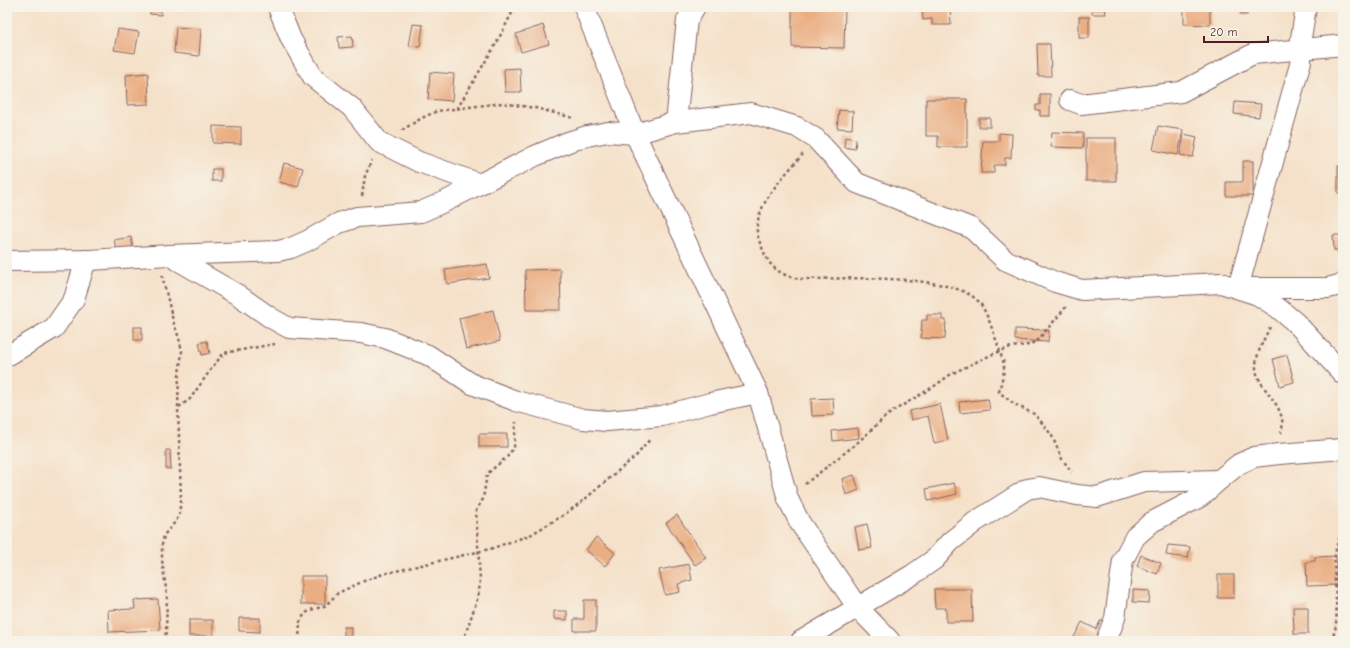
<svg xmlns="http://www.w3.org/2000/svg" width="1350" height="648" font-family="'Comic Neue',sans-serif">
<rect width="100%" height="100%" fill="#f7f3e8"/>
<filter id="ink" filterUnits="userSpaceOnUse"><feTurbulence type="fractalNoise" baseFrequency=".025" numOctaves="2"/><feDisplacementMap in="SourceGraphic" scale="8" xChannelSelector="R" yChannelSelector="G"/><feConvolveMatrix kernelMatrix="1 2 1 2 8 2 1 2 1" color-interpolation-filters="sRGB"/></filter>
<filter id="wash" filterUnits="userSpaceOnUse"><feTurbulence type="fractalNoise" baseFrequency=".012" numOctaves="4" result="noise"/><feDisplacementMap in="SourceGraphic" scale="16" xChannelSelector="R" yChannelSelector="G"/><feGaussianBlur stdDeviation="0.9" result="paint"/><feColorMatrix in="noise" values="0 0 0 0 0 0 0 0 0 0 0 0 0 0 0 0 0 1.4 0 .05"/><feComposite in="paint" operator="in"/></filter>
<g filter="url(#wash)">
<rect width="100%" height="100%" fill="#f5e1c9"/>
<g id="blocks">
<g fill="#eaae83">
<path d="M 150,7 L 161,7 L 161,15 L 150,14 Z"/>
<path d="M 792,7 L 845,7 L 844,48 L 792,47 Z"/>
<path d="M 922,7 L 950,7 L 951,25 L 932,25 L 932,19 L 923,20 Z"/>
<path d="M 1092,7 L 1105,7 L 1106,14 L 1092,14 Z"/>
<path d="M 1184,7 L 1210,7 L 1210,25 L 1184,24 Z"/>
<rect x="1241" y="7" width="6" height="8"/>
<rect x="1079" y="17" width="10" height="21"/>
<path d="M 413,24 L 423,25 L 420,47 L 409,46 Z"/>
<path d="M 543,25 L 549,44 L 521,52 L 516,34 Z"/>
<path d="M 176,27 L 201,29 L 199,56 L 174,53 Z"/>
<path d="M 118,29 L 139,32 L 135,53 L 114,50 Z"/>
<path d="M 352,36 L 353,47 L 339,48 L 338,37 Z"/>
<path d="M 1037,44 L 1050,44 L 1051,76 L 1038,76 Z"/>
<path d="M 520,68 L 521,92 L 505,92 L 504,69 Z"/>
<path d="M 430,72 L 454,74 L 452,101 L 428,99 Z"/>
<path d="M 148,73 L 149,104 L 127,105 L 126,75 Z"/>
<path d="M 1040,94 L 1050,94 L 1050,116 L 1040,116 L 1040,110 L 1036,110 L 1036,105 L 1040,105 Z"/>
<path d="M 926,99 L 967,99 L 967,147 L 938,147 L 938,136 L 926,136 Z"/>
<path d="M 1235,102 L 1261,104 L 1259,117 L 1234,114 Z"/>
<path d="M 839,110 L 853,111 L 852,129 L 837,128 Z"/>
<rect x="979" y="118" width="11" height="9"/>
<path d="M 213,126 L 241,127 L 241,144 L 213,143 Z"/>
<path d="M 1158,126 L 1183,130 L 1178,155 L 1153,150 Z"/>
<path d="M 1052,132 L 1083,133 L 1083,148 L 1051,147 Z"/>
<path d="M 999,133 L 1012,134 L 1011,158 L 1005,158 L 1005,165 L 994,165 L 994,173 L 981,173 L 983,141 L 999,141 Z"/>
<path d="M 1184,134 L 1197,137 L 1193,157 L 1180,155 Z"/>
<path d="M 845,137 L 856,139 L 855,149 L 844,147 Z"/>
<rect x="1086" y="138" width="30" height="43"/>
<path d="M 1243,161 L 1253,161 L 1253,196 L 1226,196 L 1226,182 L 1243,182 Z"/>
<path d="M 284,163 L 303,168 L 298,187 L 279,182 Z"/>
<rect x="1338" y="166" width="5" height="27"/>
<rect x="212" y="169" width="9" height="12"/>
<path d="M 1333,235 L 1343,235 L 1343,250 L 1334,250 Z"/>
<path d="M 131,237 L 133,248 L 117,252 L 114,240 Z"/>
<path d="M 487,264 L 489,278 L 447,284 L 445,270 Z"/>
<path d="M 560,269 L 561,310 L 526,310 L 525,270 Z"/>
<path d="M 493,310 L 500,341 L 466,349 L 459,318 Z"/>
<path d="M 927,315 L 942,315 L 942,320 L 946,320 L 945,339 L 921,338 L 922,320 L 927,320 Z"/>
<rect x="134" y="327" width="8" height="13"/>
<path d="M 1015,329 L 1049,330 L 1048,342 L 1015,340 Z"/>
<path d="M 207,341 L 210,353 L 202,355 L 199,343 Z"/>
<path d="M 1287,355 L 1294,382 L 1280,386 L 1273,359 Z"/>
<path d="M 833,398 L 834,415 L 812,416 L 811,399 Z"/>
<path d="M 988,399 L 990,410 L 960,413 L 959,402 Z"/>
<path d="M 940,404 L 948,440 L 934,443 L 928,416 L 911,420 L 909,411 Z"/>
<path d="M 858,428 L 859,438 L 833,441 L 832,431 Z"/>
<rect x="479" y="434" width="28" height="13"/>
<path d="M 166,450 L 170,450 L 171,469 L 166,469 Z"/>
<path d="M 854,475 L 859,490 L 846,495 L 842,479 Z"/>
<path d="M 954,483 L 957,494 L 928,501 L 926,489 Z"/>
<path d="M 677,515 L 706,558 L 695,565 L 666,523 Z"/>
<path d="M 867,524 L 872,548 L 859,550 L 855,527 Z"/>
<path d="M 596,537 L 615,553 L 605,566 L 586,550 Z"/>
<path d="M 1168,545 L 1190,547 L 1188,558 L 1166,555 Z"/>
<path d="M 1141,555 L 1161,563 L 1157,574 L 1137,566 Z"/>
<path d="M 1336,556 L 1337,585 L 1307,586 L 1306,562 L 1315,561 L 1315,557 Z"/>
<path d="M 689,564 L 692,580 L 678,584 L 680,592 L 665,595 L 659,570 Z"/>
<rect x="1218" y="575" width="16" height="23"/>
<rect x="301" y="576" width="24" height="28"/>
<path d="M 934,589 L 972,589 L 973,622 L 946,622 L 946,608 L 935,608 Z"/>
<path d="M 1133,590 L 1150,591 L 1149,603 L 1133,602 Z"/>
<path d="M 158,599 L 160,630 L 109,632 L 108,610 L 135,609 L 134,600 Z"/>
<path d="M 584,600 L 596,600 L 596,631 L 574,631 L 574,619 L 584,619 Z"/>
<path d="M 1293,607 L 1308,607 L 1308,634 L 1294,634 Z"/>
<path d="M 554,611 L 567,611 L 567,620 L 554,619 Z"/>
<path d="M 239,618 L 260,618 L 260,632 L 239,631 Z"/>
<rect x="189" y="620" width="24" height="16"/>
<path d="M 1101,620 L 1114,627 L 1106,641 L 1072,641 L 1082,622 L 1096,629 Z"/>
<rect x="344" y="627" width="7" height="10"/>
</g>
</g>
</g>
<g filter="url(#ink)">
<use href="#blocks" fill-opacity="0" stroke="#866362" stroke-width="1"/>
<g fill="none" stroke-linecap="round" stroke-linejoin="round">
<defs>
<g id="minor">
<path d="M 278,7 L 291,39 L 313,77 L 352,108 L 379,142 L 419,162 L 480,184"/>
<path d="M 584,7 L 635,134 L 758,393 L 788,499 L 800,523 L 858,608 L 890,641"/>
<path d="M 1306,7 L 1301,38 L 1301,61 L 1238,288 L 1328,288 L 1343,284"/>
<path d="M 1070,100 L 1081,104 L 1181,92 L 1253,54 L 1343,45"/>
<path d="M 676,122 L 687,20 L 695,7"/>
<path d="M 169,255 L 238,295 L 271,318 L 289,328 L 361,333 L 385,338 L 428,355 L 472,384 L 516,401 L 583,419 L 607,421 L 662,416 L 710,403 L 758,393"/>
<path d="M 7,261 L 90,260 L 169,255 L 278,251 L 291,248 L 307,241 L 339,223 L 357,217 L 421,212 L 446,201 L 535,156 L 568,142 L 587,136 L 608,132 L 635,134 L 676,122 L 751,113 L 797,127 L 816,139 L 857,183 L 971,228 L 1005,260 L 1055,282 L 1082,290 L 1221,283 L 1258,295 L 1278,308 L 1296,323 L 1343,374"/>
<path d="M 7,356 L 54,328 L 74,299 L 86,260"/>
<path d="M 801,641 L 912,575 L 935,559 L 950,542 L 975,522 L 1027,489 L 1039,487 L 1077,495 L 1097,497 L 1144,482 L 1219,480"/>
<path d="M 1106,641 L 1115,618 L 1123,560 L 1135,537 L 1152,522 L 1200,497 L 1219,480 L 1239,464 L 1254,457 L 1279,454 L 1343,449"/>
</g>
</defs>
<use href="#minor" stroke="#866362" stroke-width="22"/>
<g stroke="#866362" stroke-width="2.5" stroke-dasharray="3 3" stroke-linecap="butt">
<path d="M 457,109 L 497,42 L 515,7"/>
<path d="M 402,130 L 422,118 L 437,111 L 502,103 L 535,108 L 574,118"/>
<path d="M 803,154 C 786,174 760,199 757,226 C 756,234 760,243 763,250 C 770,268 780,275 799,279 C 838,279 953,272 979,302 C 988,312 999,349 1004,364 L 1004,371 L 999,392 L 1014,404 L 1034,414 L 1044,425 L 1052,436 L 1062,459 L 1072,472"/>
<path d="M 362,196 L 365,176 L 372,160"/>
<path d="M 162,275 L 173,321 L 179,338 L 182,351 L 179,374 L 178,407 L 181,499 L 179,515 L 176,521 L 164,535 L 162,545 L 162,560 L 167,596 L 166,633 L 162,641"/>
<path d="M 1270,327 C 1264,339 1257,352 1256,365 C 1254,388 1290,405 1281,433"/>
<path d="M 179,407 L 190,399 L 214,365 L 224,353 L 275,344"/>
<path d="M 805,484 L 856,444 L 884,418 L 895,410 L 933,387 L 951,374 L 993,354 L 1011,347 L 1029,345 L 1038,340 L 1066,307"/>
<path d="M 299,641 L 300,622 L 304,615 L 310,610 L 325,606 L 338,593 L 364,581 L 383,574 L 490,549 L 530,535 L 564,515 L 585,499 L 637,455 L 651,438"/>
<path d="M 463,641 L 477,600 L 479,592 L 480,580 L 476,511 L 483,499 L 487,474 L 508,456 L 514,447 L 516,422"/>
<path d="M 1332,641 C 1333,635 1336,629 1336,623 C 1339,597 1327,554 1343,532"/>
</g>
<use href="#minor" stroke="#fff" stroke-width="20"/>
</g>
</g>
<rect width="1350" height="648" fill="none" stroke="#f7f3e8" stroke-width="24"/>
<path d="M1204 36v6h64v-6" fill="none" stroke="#4a1f2b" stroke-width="2"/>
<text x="1210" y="36" font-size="12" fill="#4a1f2b" stroke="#f7f3e8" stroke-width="3" paint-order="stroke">20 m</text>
</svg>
